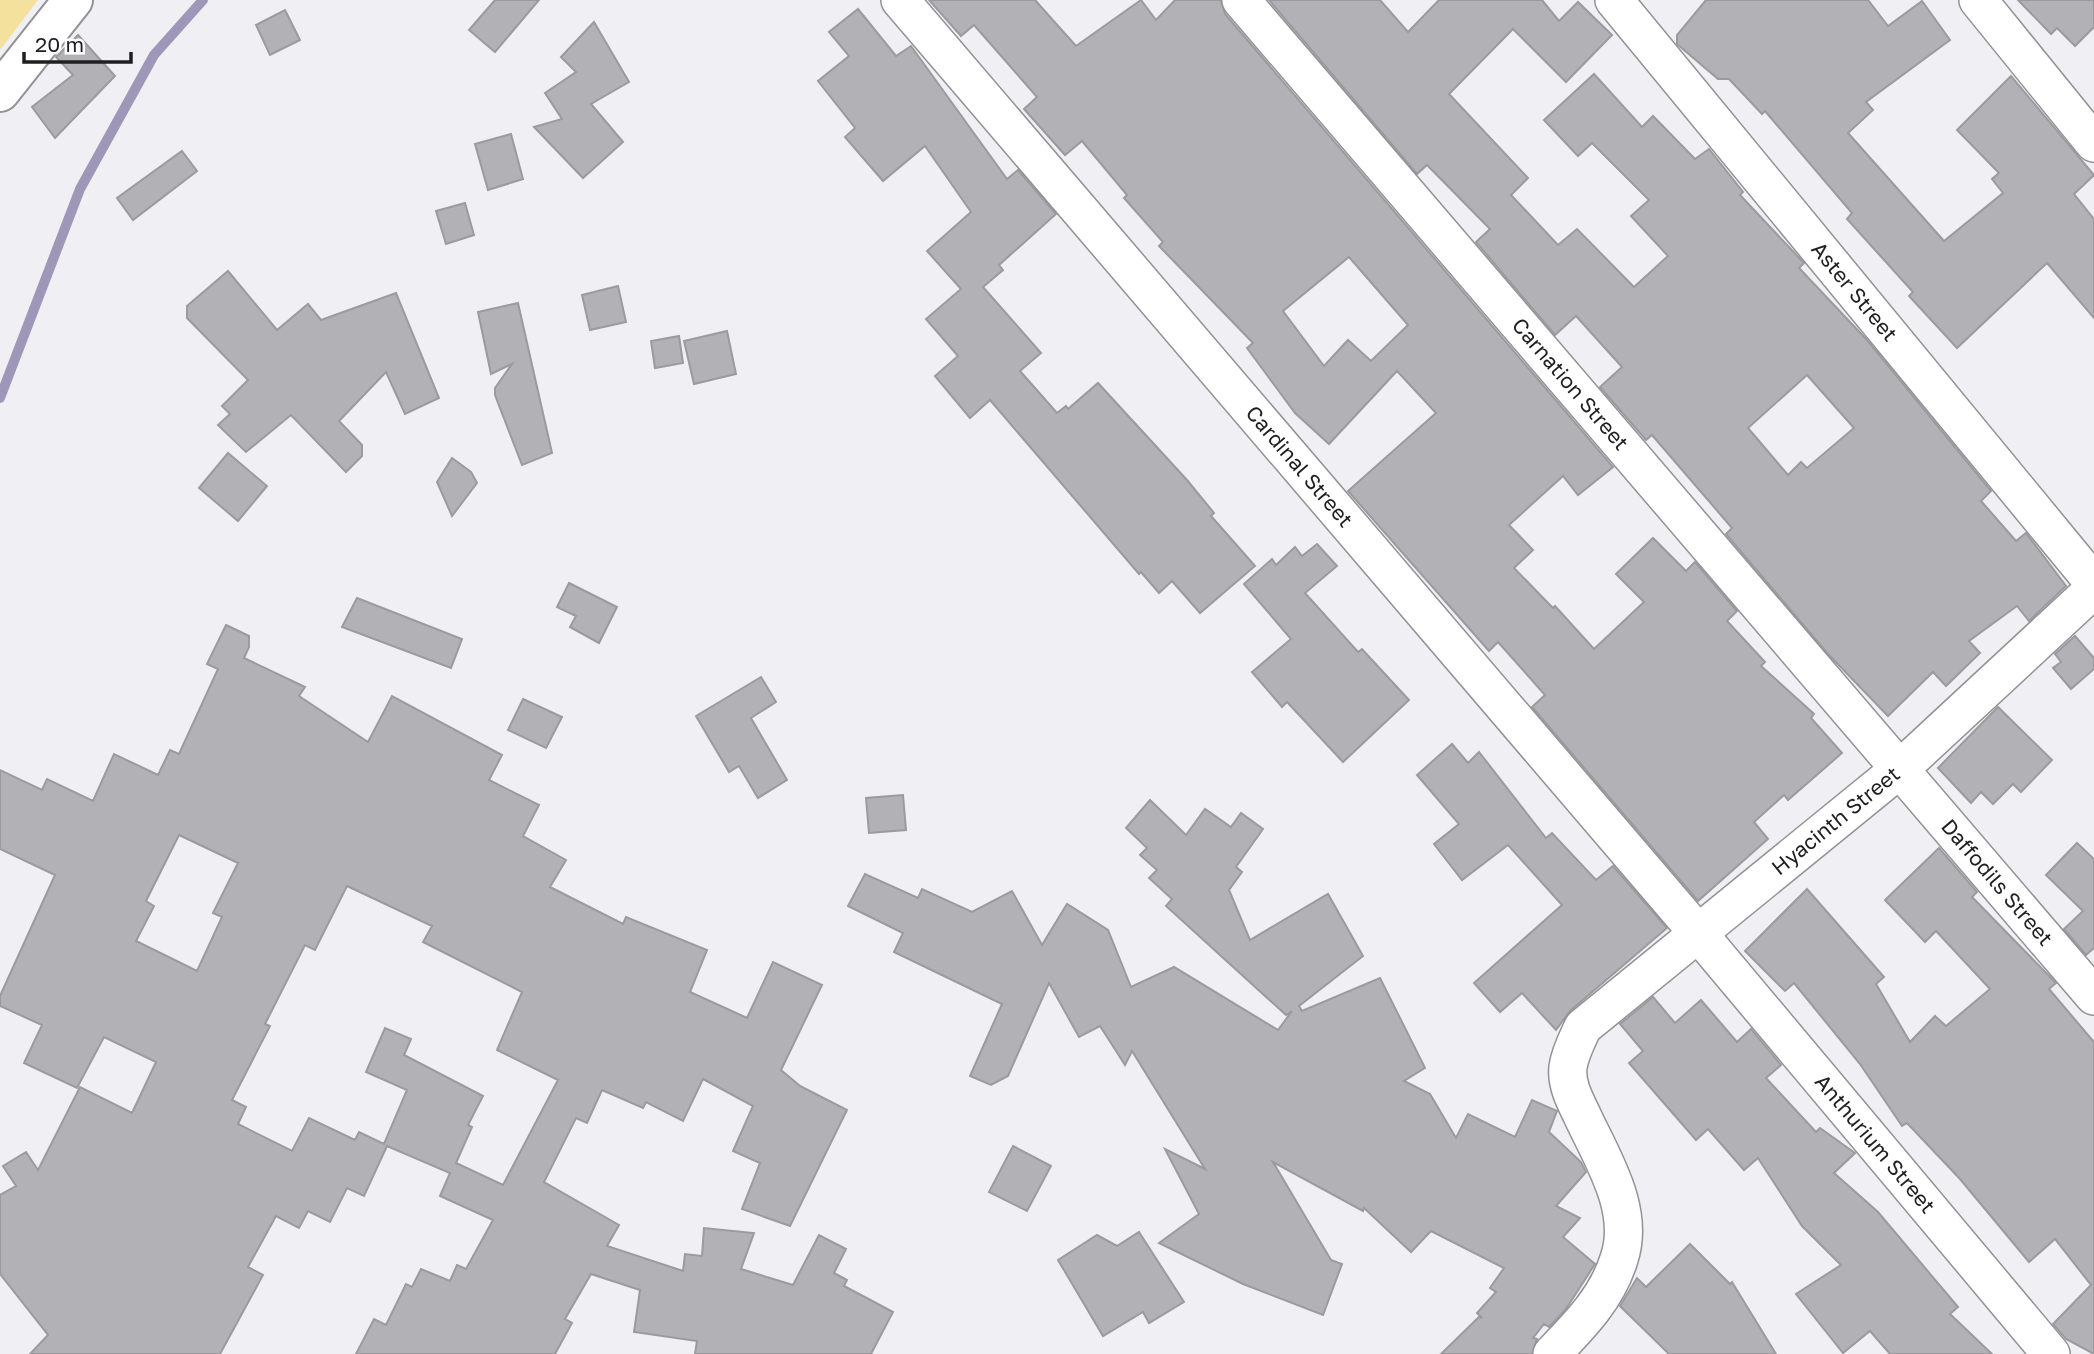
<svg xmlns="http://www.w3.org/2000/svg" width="2094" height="1354" font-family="'Golos Text',sans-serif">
<rect width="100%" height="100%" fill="#f0eff3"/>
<path fill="#f3e19d" d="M 0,0 L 38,0 L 0,50 Z"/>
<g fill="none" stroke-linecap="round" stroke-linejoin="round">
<path stroke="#9e97b8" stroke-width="10" d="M 0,398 L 80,189 L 154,55 L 203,0"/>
</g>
<g fill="#b2b1b5" stroke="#9b9a9e" stroke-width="2" fill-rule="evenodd">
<path d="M 495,0 L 539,0 L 495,52 L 469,30 Z"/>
<path d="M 929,0 L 1035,0 L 1076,46 L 1141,0 L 1156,20 L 1175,0 L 1221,0 L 1225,14 L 1613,467 L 1578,495 L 1563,476 L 1509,525 L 1533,550 L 1514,568 L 1553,608 L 1555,606 L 1594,649 L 1644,602 L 1616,574 L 1653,538 L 1686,571 L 1695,562 L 1737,611 L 1727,621 L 1765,662 L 1761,666 L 1814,714 L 1811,718 L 1842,753 L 1788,800 L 1784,795 L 1754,822 L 1768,839 L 1698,901 L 1532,707 L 1545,695 L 1498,642 L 1489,651 L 1348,491 L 1436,413 L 1397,371 L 1329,444 L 1295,413 L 1247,348 L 1253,343 L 1159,246 L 1163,242 L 1124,198 L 1127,195 L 1082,141 L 1065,155 L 1024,109 L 1037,97 L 974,25 L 961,36 ZM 1349,257 L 1408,325 L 1371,361 L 1348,340 L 1324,366 L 1283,311 Z"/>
<path d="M 1269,0 L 1380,0 L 1408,32 L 1439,0 L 1542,0 L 1559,21 L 1578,2 L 1612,35 L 1566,82 L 1513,29 L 1449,94 L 1528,178 L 1511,195 L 1558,245 L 1577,229 L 1634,287 L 1668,256 L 1631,216 L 1649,200 L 1592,143 L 1578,156 L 1544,120 L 1594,74 L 1642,127 L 1653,116 L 1695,159 L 1709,149 L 1743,192 L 1740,195 L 1804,263 L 1799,268 L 1867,340 L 1991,491 L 1981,501 L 2016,541 L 2026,533 L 2066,586 L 2029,621 L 2017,606 L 1969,641 L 1980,653 L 1946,686 L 1933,672 L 1888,716 L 1828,654 L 1726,534 L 1732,528 L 1652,435 L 1646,440 L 1600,387 L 1622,367 L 1576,316 L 1555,335 L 1476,242 L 1490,229 L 1427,165 L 1417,174 ZM 1807,375 L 1854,428 L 1807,468 L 1801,462 L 1788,475 L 1748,428 Z"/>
<path d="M 1706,0 L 1868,0 L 1888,26 L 1922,1 L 1950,40 L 1866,102 L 1873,110 L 1848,133 L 1944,241 L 2003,193 L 1992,179 L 1999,173 L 1957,130 L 2011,76 L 2094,175 L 2074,194 L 2094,219 L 2094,318 L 2047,263 L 1957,348 L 1909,296 L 1913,292 L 1847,219 L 1852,213 L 1765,111 L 1762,114 L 1729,79 L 1718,79 L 1677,44 L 1677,35 Z"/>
<path d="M 2018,0 L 2094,0 L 2094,27 L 2075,46 L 2057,28 L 2051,34 Z"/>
<path d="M 858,9 L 896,56 L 911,46 L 1007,179 L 1018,170 L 1056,214 L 999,265 L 1003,270 L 983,287 L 1041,353 L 1020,371 L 1057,413 L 1066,406 L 1068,409 L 1098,383 L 1187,480 L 1214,513 L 1211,516 L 1255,566 L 1200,613 L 1172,581 L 1159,593 L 1141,572 L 1139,574 L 990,400 L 970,418 L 935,376 L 958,356 L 926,319 L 961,289 L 927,251 L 971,212 L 925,146 L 883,181 L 845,137 L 855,128 L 818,81 L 849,56 L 829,32 Z"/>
<path d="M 285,10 L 300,40 L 270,55 L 256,25 Z"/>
<path d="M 594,22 L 629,82 L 591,104 L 623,142 L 583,178 L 534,127 L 562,119 L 545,93 L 576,72 L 561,57 Z"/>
<path d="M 78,35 L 115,76 L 55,138 L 32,107 L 73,75 L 56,57 Z"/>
<path d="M 511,134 L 523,179 L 488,190 L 475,144 Z"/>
<path d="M 182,151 L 197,171 L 133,220 L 117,198 Z"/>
<path d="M 465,203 L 474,235 L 446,244 L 436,211 Z"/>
<path d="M 228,271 L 277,330 L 308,304 L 321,320 L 396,293 L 439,398 L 405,414 L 386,372 L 339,421 L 362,445 L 362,456 L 346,472 L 291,415 L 246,452 L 218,425 L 230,414 L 222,406 L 248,380 L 187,318 L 187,306 Z"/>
<path d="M 618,286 L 626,322 L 590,330 L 582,295 Z"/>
<path d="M 518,303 L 552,453 L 522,465 L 495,395 L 495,388 L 512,364 L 491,374 L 478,312 Z"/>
<path d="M 727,331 L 736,374 L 694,384 L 684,341 Z"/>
<path d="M 679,336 L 683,363 L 655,368 L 651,341 Z"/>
<path d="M 228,453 L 267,486 L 238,521 L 199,488 Z"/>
<path d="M 452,458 L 471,472 L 477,483 L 452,516 L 437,482 Z"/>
<path d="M 1317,544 L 1337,566 L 1305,593 L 1358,652 L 1362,649 L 1409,700 L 1343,762 L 1287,702 L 1282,707 L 1252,672 L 1291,639 L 1244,584 L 1272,559 L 1276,565 L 1295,547 L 1302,556 Z"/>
<path d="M 569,583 L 617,607 L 599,643 L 570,627 L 576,616 L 557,607 Z"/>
<path d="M 357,598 L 462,639 L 451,668 L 342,627 Z"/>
<path d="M 226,625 L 249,636 L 249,647 L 244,658 L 305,687 L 299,696 L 368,742 L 392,696 L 502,755 L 489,780 L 539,805 L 523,836 L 566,860 L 550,887 L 623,924 L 626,917 L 707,950 L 690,992 L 747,1018 L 773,962 L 822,985 L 781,1070 L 800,1086 L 847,1110 L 790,1226 L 742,1209 L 760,1163 L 733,1151 L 753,1106 L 703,1079 L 683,1121 L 646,1102 L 643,1108 L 602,1090 L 587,1123 L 576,1118 L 544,1182 L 619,1225 L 607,1246 L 683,1271 L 685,1254 L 702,1256 L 704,1228 L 754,1233 L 741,1269 L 793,1285 L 819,1235 L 846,1249 L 834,1273 L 847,1280 L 844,1286 L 893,1312 L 871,1354 L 695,1354 L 697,1341 L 634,1332 L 640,1290 L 591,1274 L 565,1319 L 572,1323 L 555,1354 L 356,1354 L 374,1319 L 386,1325 L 406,1284 L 412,1287 L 421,1269 L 450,1281 L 457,1265 L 466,1269 L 493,1220 L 440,1196 L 450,1173 L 387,1146 L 364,1196 L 347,1188 L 330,1222 L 308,1211 L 299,1228 L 276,1216 L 248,1267 L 263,1275 L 220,1354 L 30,1354 L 48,1335 L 0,1274 L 0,1195 L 16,1186 L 3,1166 L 26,1152 L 38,1170 L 80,1087 L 132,1113 L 156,1062 L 104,1037 L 77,1088 L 24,1063 L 42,1025 L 0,1006 L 0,996 L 55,875 L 0,849 L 0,770 L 42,790 L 47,779 L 93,801 L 114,754 L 158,775 L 170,750 L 179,754 L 218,669 L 207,664 ZM 179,835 L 238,863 L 213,913 L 222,917 L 197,971 L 136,941 L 154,906 L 146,901 ZM 347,886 L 432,926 L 423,942 L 522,992 L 497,1050 L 558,1080 L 503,1185 L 456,1163 L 472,1127 L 468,1125 L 483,1096 L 404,1055 L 411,1039 L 385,1028 L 366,1072 L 407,1090 L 384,1144 L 359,1132 L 355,1140 L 309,1118 L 292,1151 L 238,1124 L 246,1107 L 232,1100 L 270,1026 L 265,1024 L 305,945 L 315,950 Z"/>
<path d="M 2075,636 L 2094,658 L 2094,669 L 2071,689 L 2053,668 L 2061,662 L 2055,654 Z"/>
<path d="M 761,677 L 776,702 L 751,718 L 787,780 L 758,798 L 739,766 L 729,772 L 696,716 Z"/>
<path d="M 523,699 L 562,717 L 546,748 L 508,730 Z"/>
<path d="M 1998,707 L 2052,760 L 2021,792 L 2013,784 L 1993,804 L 1981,792 L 1971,803 L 1938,768 Z"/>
<path d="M 1452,744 L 1468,763 L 1479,752 L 1546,838 L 1552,833 L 1596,880 L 1613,866 L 1667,928 L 1570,1011 L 1556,1030 L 1522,993 L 1500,1012 L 1474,983 L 1562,905 L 1508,845 L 1462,880 L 1434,844 L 1459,824 L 1417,775 Z"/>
<path d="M 903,795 L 906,830 L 869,833 L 866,798 Z"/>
<path d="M 1150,800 L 1186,835 L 1205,809 L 1231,827 L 1241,813 L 1263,829 L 1236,867 L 1242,872 L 1229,890 L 1250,940 L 1328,894 L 1363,956 L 1299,1006 L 1302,1011 L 1380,978 L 1425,1068 L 1404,1081 L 1430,1094 L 1456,1138 L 1468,1114 L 1515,1137 L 1532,1100 L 1557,1111 L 1549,1132 L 1581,1162 L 1586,1172 L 1556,1206 L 1580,1218 L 1563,1237 L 1595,1264 L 1566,1309 L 1549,1327 L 1544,1324 L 1533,1338 L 1537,1339 L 1532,1354 L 1441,1354 L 1479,1317 L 1482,1318 L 1477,1313 L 1496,1292 L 1490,1288 L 1504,1268 L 1431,1231 L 1411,1252 L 1364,1208 L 1363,1211 L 1273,1162 L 1331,1260 L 1342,1264 L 1323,1315 L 1243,1284 L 1159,1243 L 1199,1214 L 1165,1149 L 1205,1169 L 1132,1051 L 1125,1065 L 1100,1026 L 1079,1037 L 1049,983 L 1008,1076 L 991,1085 L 970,1076 L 1002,1004 L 894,952 L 903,933 L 848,906 L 865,874 L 918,898 L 922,889 L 972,912 L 1012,891 L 1042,945 L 1067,904 L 1108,930 L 1131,987 L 1174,967 L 1278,1030 L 1292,1011 L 1286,1015 L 1166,906 L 1172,899 L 1149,878 L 1157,870 L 1140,855 L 1147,848 L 1126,828 Z"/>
<path d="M 2077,843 L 2094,859 L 2094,948 L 2086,955 L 2064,929 L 2083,911 L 2046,875 Z"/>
<path d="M 1939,848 L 1977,892 L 1972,897 L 2056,983 L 2049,989 L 2094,1042 L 2094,1354 L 2066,1339 L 2053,1324 L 2091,1285 L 2055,1239 L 2029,1262 L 1960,1179 L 1907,1123 L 1902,1126 L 1860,1064 L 1794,983 L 1785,991 L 1745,951 L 1807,889 L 1884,977 L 1876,984 L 1910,1042 L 1935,1016 L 1946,1026 L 1990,989 L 1936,931 L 1925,942 L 1885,900 Z"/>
<path d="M 1653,997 L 1675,1023 L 1701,1000 L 1737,1042 L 1751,1029 L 1781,1065 L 1766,1078 L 1816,1132 L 1820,1128 L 1855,1153 L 1834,1173 L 1878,1212 L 1958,1307 L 1950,1314 L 1992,1354 L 1890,1354 L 1870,1331 L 1843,1353 L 1796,1294 L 1841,1265 L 1802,1226 L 1758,1158 L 1744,1170 L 1708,1129 L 1696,1140 L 1629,1063 L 1643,1051 L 1620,1024 Z"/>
<path d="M 1013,1146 L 1051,1166 L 1027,1211 L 989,1192 Z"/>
<path d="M 1139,1232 L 1184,1302 L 1149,1323 L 1143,1312 L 1103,1336 L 1058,1260 L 1097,1235 L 1117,1246 Z"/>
<path d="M 1690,1244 L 1730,1284 L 1732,1282 L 1776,1354 L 1669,1354 L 1620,1306 L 1637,1278 L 1646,1287 Z"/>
</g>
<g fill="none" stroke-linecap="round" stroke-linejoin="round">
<defs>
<g id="street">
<path id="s1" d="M 900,0 L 1698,933 L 2051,1354"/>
<path id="s2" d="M 1241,0 L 2094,996"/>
<path id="s3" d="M 1614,0 L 2094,583"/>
<path d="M 1978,0 L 2094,143"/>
<path id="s4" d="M 1552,1354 C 1580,1325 1607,1298 1619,1259 C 1636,1209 1601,1157 1581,1113 C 1574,1099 1566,1083 1568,1067 C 1570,1053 1577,1040 1583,1027 L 1901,768 L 2094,589"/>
</g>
<path id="secondary" d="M 0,92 L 73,0"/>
</defs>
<use href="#street" stroke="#929195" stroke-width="40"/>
<use href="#secondary" stroke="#929195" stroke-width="42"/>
<use href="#street" stroke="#fff" stroke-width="37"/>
<use href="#secondary" stroke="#fff" stroke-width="38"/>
</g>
<g text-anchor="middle" stroke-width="5" stroke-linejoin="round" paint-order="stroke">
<g font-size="21" fill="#1f1f21" stroke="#fdfdff">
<text dy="7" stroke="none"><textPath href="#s3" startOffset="378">Aster Street</textPath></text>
<text dy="7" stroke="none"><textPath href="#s2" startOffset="506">Carnation Street</textPath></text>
<text dy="7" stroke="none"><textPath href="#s1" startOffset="614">Cardinal Street</textPath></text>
<text dy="7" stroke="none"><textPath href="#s4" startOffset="690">Hyacinth Street</textPath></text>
<text dy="7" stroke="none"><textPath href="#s2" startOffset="1162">Daffodils Street</textPath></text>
<text dy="7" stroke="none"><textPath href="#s1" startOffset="1503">Anthurium Street</textPath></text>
</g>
</g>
<path d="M24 52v10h107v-10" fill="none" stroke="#1f1f21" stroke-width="3.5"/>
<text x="35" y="52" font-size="21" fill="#1f1f21" stroke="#fdfdff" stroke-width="5" paint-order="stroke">20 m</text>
</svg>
